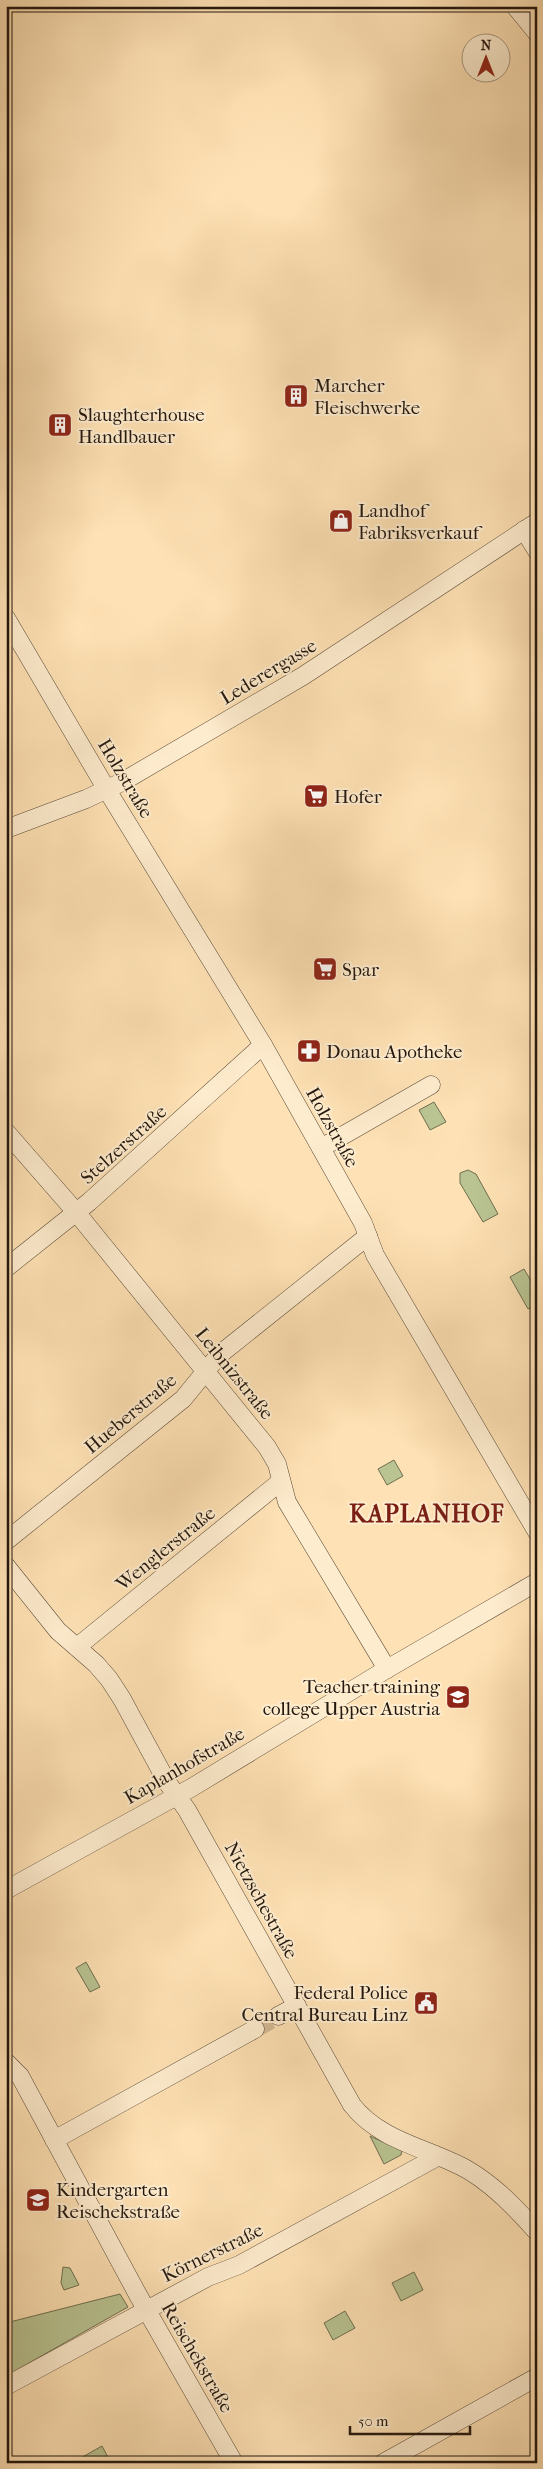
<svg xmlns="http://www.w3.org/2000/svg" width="543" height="2469" font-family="'IM FELL French Canon',serif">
<rect width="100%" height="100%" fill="#fee1b4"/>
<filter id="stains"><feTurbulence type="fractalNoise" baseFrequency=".004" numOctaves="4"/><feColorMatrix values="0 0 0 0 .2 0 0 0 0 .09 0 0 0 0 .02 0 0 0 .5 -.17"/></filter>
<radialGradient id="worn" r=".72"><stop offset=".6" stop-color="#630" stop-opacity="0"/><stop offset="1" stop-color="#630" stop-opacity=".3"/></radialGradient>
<g fill="#b9c492" stroke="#6e6e50">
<path d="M 434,1102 L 446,1122 L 430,1130 L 419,1110 Z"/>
<path d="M 468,1170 L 476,1174 L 498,1214 L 483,1222 L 460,1183 L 460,1173 Z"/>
<path d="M 524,1269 L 537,1291 L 537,1305 L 528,1309 L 510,1277 Z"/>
<path d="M 394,1460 L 403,1476 L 387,1485 L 378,1469 Z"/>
<path d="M 86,1962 L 100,1987 L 90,1992 L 76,1968 Z"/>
<path d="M 370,2136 L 402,2151 L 401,2155 L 384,2164 Z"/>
<path d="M 63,2267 L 70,2268 L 79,2285 L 64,2290 L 61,2283 Z"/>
<path d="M 414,2272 L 423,2290 L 401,2301 L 392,2283 Z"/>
<path d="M 120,2294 L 128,2307 L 6,2376 L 6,2323 Z"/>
<path d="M 345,2311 L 355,2328 L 333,2340 L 324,2323 Z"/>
<path d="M 102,2446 L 111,2463 L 72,2463 Z"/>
</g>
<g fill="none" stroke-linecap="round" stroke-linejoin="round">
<path stroke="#d2b993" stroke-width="18" stroke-dasharray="18 9" stroke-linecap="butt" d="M 255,2029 L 278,2016"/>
<defs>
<g id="minor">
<path d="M 515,6 L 537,33"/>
<path d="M 524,530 L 537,551"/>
<path d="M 6,618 L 107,790 L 263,1045 L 363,1223 L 375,1255 L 537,1532"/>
<path d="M 6,829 L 86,799 L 122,782 L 303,676 L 537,522"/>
<path d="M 6,1132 L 76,1212 L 267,1447 L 277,1464 L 287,1502 L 387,1669"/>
<path d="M 321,1148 L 431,1085"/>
<path d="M 6,1268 L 89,1202 L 263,1045"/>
<path d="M 6,1541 L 183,1399 L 219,1355 L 368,1236"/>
<path d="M 6,1566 L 58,1631 L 96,1664 L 109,1679 L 122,1699 L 167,1782 L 187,1810 L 352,2105 C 381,2142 429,2148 468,2170 C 495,2186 517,2209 537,2232"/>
<path d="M 77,1647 L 280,1482"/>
<path d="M 6,1890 L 191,1788 L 387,1669 L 537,1582"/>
<path d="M 278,2016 L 297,2006"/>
<path d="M 6,2062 L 20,2076 L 138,2295 L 234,2463"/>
<path d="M 54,2140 L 255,2029"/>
<path d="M 6,2386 L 208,2277 L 239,2265 L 437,2157"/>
<path d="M 383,2463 L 537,2377"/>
</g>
</defs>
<use href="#minor" stroke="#5a4a38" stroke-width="19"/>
<use href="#minor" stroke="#feecce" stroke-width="18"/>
</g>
<defs>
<symbol id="building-square" viewBox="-11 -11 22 22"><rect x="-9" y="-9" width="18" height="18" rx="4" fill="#8f2418" stroke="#feecce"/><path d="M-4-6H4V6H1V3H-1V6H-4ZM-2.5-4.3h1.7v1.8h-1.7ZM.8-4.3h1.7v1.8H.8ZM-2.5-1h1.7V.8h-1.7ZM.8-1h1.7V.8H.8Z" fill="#fff"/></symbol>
<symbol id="shop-square" viewBox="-11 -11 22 22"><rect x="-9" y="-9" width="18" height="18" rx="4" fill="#8f2418" stroke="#feecce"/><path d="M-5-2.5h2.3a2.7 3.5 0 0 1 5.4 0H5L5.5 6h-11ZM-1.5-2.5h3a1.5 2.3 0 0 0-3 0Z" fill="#fff"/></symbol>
<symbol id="supermarket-square" viewBox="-11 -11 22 22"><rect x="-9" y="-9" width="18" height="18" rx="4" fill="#8f2418" stroke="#feecce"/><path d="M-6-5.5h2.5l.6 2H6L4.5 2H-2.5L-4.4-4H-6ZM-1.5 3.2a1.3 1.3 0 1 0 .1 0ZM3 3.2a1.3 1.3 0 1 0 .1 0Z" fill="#fff"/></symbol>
<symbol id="pharmacy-square" viewBox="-11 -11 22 22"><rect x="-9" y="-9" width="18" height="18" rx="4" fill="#8f2418" stroke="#feecce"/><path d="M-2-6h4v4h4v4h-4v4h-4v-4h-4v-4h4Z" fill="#fff"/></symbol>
<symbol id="university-square" viewBox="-11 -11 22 22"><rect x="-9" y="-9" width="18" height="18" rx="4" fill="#8f2418" stroke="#feecce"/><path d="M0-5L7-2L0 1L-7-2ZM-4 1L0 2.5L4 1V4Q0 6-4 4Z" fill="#fff"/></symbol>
<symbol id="civic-square" viewBox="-11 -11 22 22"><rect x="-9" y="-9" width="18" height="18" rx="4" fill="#8f2418" stroke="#feecce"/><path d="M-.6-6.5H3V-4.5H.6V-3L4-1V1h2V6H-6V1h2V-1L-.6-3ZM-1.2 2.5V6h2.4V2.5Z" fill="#fff"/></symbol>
<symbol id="school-square" viewBox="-11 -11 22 22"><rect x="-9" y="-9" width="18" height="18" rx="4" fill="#8f2418" stroke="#feecce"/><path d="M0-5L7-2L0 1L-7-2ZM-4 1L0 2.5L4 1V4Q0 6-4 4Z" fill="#fff"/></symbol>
</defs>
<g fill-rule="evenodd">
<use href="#building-square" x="282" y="382" width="28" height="28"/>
<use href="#building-square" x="46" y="411" width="28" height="28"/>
<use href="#shop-square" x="327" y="507" width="28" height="28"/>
<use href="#supermarket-square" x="302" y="782" width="28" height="28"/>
<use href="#supermarket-square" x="311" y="955" width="28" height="28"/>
<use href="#pharmacy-square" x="295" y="1037" width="28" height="28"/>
<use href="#university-square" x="444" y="1683" width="28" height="28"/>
<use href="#civic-square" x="412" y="1989" width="28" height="28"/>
<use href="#school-square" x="24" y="2186" width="28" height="28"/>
</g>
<g text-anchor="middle" stroke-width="4" stroke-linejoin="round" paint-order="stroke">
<g font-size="19" fill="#23170e" stroke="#feecce" text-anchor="start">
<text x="314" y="392">Marcher<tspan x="314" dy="22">Fleischwerke</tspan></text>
<text x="78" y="421">Slaughterhouse<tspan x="78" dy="22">Handlbauer</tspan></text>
<text x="358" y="517">Landhof<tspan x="358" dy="22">Fabriksverkauf</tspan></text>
<text x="334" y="803">Hofer</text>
<text x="342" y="976">Spar</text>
<text x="326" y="1058">Donau Apotheke</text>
<text x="440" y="1693" text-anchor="end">Teacher training<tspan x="440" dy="22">college Upper Austria</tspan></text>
<text x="408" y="1999" text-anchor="end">Federal Police<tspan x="408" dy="22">Central Bureau Linz</tspan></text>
<text x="56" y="2196">Kindergarten<tspan x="56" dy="22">Reischekstraße</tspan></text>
</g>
<g font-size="19" fill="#23170e" stroke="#feecce">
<text transform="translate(268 671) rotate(-31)" y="7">Lederergasse</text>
<text transform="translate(126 778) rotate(59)" y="7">Holzstraße</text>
<text transform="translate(333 1127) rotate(61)" y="7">Holzstraße</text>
<text transform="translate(123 1144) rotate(-42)" y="7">Stelzerstraße</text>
<text transform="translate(235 1373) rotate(51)" y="7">Leibnizstraße</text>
<text transform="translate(130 1413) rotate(-40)" y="7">Hueberstraße</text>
<text transform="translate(165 1548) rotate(-39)" y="7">Wenglerstraße</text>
<text transform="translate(184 1765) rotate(-30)" y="7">Kaplanhofstraße</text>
<text transform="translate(262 1900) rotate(61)" y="7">Nietzschestraße</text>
<text transform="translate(212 2252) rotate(-26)" y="7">Körnerstraße</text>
<text transform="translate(198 2357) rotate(60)" y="7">Reischekstraße</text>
</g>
<g font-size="24" font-weight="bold" letter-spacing="1" fill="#7a1f14" stroke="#feecce">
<text x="427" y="1522">KAPLANHOF</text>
</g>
</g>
<rect width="543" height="2469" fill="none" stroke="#fee1b4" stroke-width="25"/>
<rect x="8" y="8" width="528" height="2454" fill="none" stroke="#23170e" stroke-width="2.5"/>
<rect x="12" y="12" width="518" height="2444" fill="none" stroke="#23170e"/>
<g transform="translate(486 58)"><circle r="24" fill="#feecce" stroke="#a69781"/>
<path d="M0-4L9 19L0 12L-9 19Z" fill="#8f2418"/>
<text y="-8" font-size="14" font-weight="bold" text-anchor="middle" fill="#23170e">N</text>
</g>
<path d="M350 2426v8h120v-8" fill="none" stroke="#23170e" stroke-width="2.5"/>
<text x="358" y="2426" font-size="15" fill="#23170e" stroke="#feecce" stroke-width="4" paint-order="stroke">50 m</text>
<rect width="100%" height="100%" filter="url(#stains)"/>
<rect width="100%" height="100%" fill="url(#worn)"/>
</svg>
